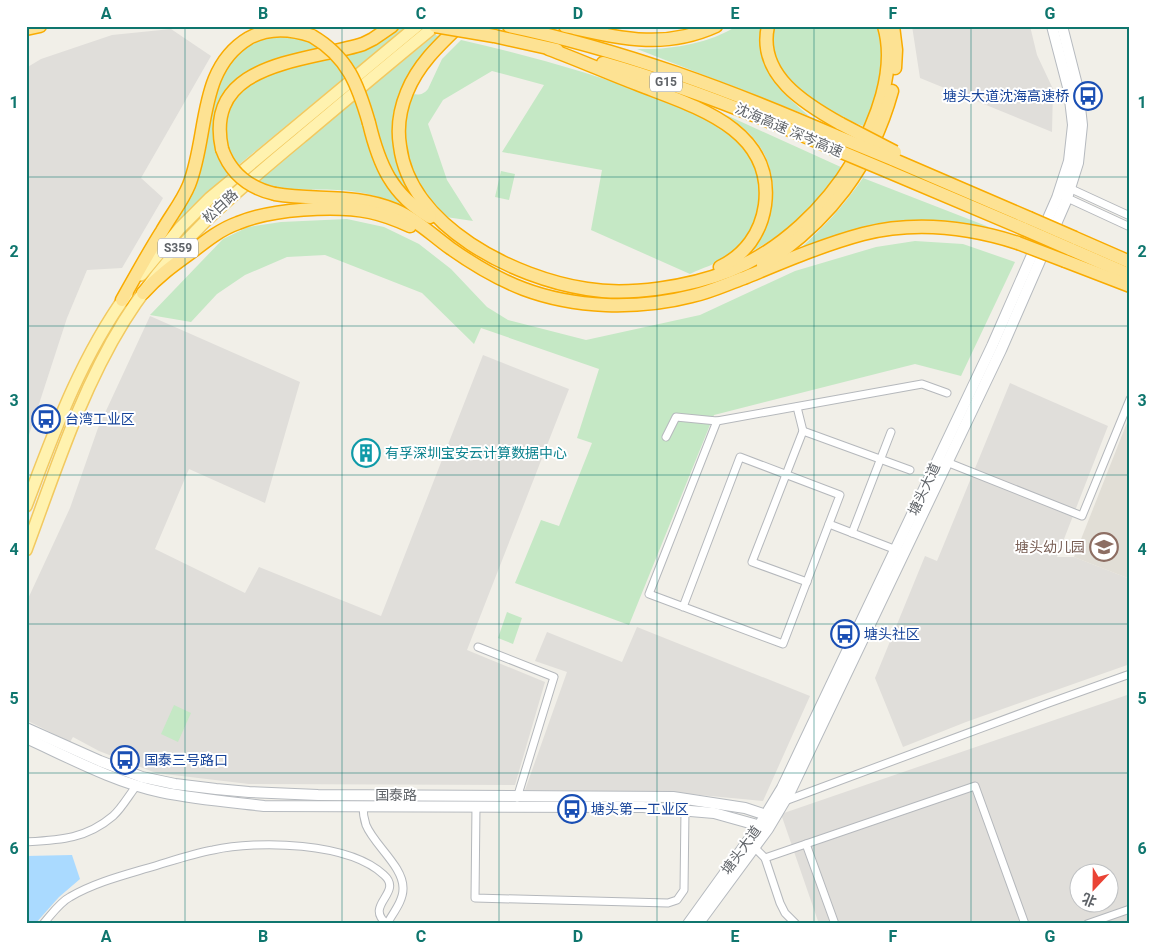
<svg xmlns="http://www.w3.org/2000/svg" width="1156" height="950" font-family="Roboto,'Noto Sans SC',sans-serif">
<rect width="100%" height="100%" fill="#f1efe8"/>
<g fill="#e0deda" fill-rule="evenodd">
<path d="M 912,26 L 1030,26 L 1037,55 L 1053,89 L 1052,132 L 920,78 Z"/>
<path d="M 171,29 L 211,56 L 141,178 L 163,198 L 122,268 L 87,270 L 67,318 L 26,444 L 26,68 L 41,59 L 112,35 Z"/>
<path d="M 150,316 L 300,382 L 265,503 L 189,469 L 155,549 L 245,593 L 259,567 L 381,616 L 483,355 L 569,389 L 467,650 L 545,682 L 515,785 L 249,784 L 156,773 L 99,751 L 73,737 L 70,742 L 26,720 L 26,603 L 70,508 L 98,428 Z"/>
<path d="M 1010,383 L 1108,426 L 1057,557 L 1074,557 L 1130,579 L 1130,664 L 966,722 L 903,747 L 875,678 L 925,556 L 937,561 Z"/>
<path d="M 637,627 L 810,696 L 763,801 L 668,792 L 525,790 L 567,672 L 535,661 L 547,632 L 622,662 Z"/>
<path d="M 1130,694 L 1130,924 L 819,924 L 781,814 ZM 1078,872 L 1108,872 L 1108,902 L 1078,902 Z"/>
</g>
<path fill="#e1ded6" d="M 1130,415 L 1130,579 L 1074,557 Z"/>
<g fill="#c5e8c5">
<path d="M 399,26 L 407,26 L 236,167 L 226,148 L 225,118 L 235,96 L 252,80 L 386,36 Z"/>
<path d="M 737,26 L 762,26 C 758,70 777,89 809,116 L 637,49 C 670,50 708,44 737,26 Z"/>
<path d="M 773,26 L 879,26 C 886,62 877,93 866,127 C 830,114 774,85 771,42 C 771,37 772,31 773,26 Z"/>
<path d="M 276,35 L 299,37 L 325,49 L 257,67 L 237,81 L 221,102 L 229,173 L 189,209 L 158,243 L 178,215 L 214,96 L 228,62 L 254,41 Z"/>
<path d="M 435,35 L 440,36 C 394,78 375,144 413,198 L 395,177 L 385,157 L 365,92 Z"/>
<path d="M 461,40 C 528,55 593,73 658,98 C 681,107 712,119 732,135 C 751,150 763,179 759,203 C 756,223 747,246 728,257 C 716,264 702,268 690,274 L 591,230 L 602,170 L 502,152 L 544,85 L 492,71 L 443,100 L 428,124 L 447,180 L 473,221 L 446,217 L 429,200 L 409,164 L 405,139 L 405,126 L 408,107 L 412,94 C 419,95 423,95 428,89 L 442,59 Z"/>
<path d="M 357,99 C 368,139 373,180 407,209 C 386,197 361,191 337,190 C 311,189 282,192 257,181 Z"/>
<path d="M 724,114 L 843,168 C 817,204 790,232 750,252 C 757,242 765,231 769,219 C 777,192 773,160 754,139 C 746,129 734,121 724,114 Z"/>
<path d="M 501,171 L 515,174 L 509,200 L 495,197 Z"/>
<path d="M 863,178 L 989,227 L 928,222 L 797,251 C 823,229 844,205 863,178 Z"/>
<path d="M 347,219 L 384,227 L 419,244 L 451,269 L 487,307 L 508,320 L 586,340 L 700,315 L 795,271 L 876,247 L 915,241 L 963,244 L 1015,262 L 961,376 L 915,364 L 714,415 L 629,625 L 515,583 L 541,520 L 559,526 L 592,443 L 577,438 L 599,369 L 481,328 L 474,344 L 422,293 L 325,255 L 287,257 L 245,275 L 217,294 L 191,322 L 150,315 L 223,239 L 248,227 L 281,222 Z"/>
<path d="M 507,612 L 522,618 L 513,644 L 498,638 Z"/>
<path d="M 174,705 L 191,713 L 178,742 L 161,734 Z"/>
</g>
<path fill="#aadaff" d="M 72,855 L 80,879 L 59,897 L 35,924 L 26,924 L 26,856 Z"/>
<g fill="none" stroke-linecap="round" stroke-linejoin="round">
<defs>
<g id="street">
<path d="M 1067,187 L 1130,216"/>
<path d="M 1063,196 L 1130,227"/>
<path d="M 797,407 L 803,431 L 752,562 L 807,582"/>
<path d="M 803,431 L 910,470"/>
<path d="M 666,437 L 676,417 L 717,421 L 922,384 L 947,393"/>
<path d="M 944,461 L 1082,516 L 1130,399"/>
<path d="M 829,524 L 899,551"/>
<path d="M 852,533 L 891,432"/>
<path d="M 683,607 L 740,457 L 840,495 L 783,644 L 649,594 L 717,421"/>
<path d="M 478,647 L 554,677 L 517,798"/>
<path d="M 785,801 L 1046,704 L 1130,674"/>
<path d="M 476,806 L 475,898 L 668,903 L 677,900 L 684,890 L 685,810"/>
<path d="M 26,842 C 60,840 86,839 113,816 C 122,808 129,795 137,785"/>
<path d="M 806,844 L 835,924"/>
<path d="M 753,846 L 765,858 L 780,903 L 785,913 L 796,924"/>
<path d="M 765,858 L 975,786 L 1025,924"/>
<path d="M 43,924 C 51,915 60,902 70,897 C 94,883 121,876 148,868 C 169,862 191,854 213,850 C 258,840 349,842 384,875 C 404,893 363,905 387,924 C 393,913 403,901 403,889 C 404,867 374,845 366,825 C 364,819 363,813 363,806"/>
<path d="M 1087,924 L 1130,909"/>
</g>
<g id="secondary">
<path d="M 26,728 L 100,761 L 142,777 L 175,784 L 216,789 L 249,792 L 318,795 L 673,797 L 745,808 L 772,817"/>
<path d="M 26,738 C 68,757 116,783 161,792 C 195,799 230,802 264,806 L 643,807 L 714,813 L 764,827"/>
<path d="M 688,924 L 760,824 L 782,788 L 992,346 L 1057,198 L 1069,161 L 1073,125 L 1069,91 L 1052,26"/>
<path d="M 698,924 L 768,829 L 790,792 L 1001,350 L 1066,201 L 1078,163 L 1082,125 L 1078,89 L 1062,26"/>
</g>
<g id="primary">
<path d="M 141,275 L 180,228 L 210,198 L 417,26"/>
<path d="M 26,506 C 54,432 80,359 127,294"/>
<path d="M 26,550 C 55,472 80,392 124,321 C 173,243 234,193 304,135 C 348,98 391,62 435,26"/>
</g>
<g id="highway">
<path d="M 459,26 C 438,46 418,65 407,92 C 400,109 397,128 400,146 C 410,227 515,278 587,289 C 629,296 689,287 729,271 C 781,251 826,207 854,160 C 876,122 897,70 884,26"/>
<path d="M 509,26 C 623,50 730,90 836,136"/>
<path d="M 565,26 C 620,38 663,50 716,26"/>
<path d="M 768,26 C 757,75 805,104 841,124"/>
<path d="M 893,26 L 896,50 L 895,68"/>
<path d="M 26,29 L 40,26"/>
<path d="M 494,36 L 557,50"/>
<path d="M 549,49 C 579,60 608,73 637,84 C 693,106 775,128 765,205 C 761,233 745,255 720,267"/>
<path d="M 603,63 C 681,85 757,115 832,148"/>
<path d="M 369,123 C 379,165 392,195 430,217"/>
<path d="M 222,149 C 203,61 307,62 363,44 L 373,39 L 392,26"/>
<path d="M 892,159 L 1029,218"/>
<path d="M 887,171 L 1024,229"/>
<path d="M 275,194 C 316,201 355,193 395,210 C 416,219 432,235 450,248 C 501,284 543,302 606,305 C 635,306 665,303 692,296 C 710,292 727,284 744,278 C 783,262 822,245 863,234 C 914,221 968,227 1018,243"/>
<path d="M 1075,238 L 1130,262"/>
<path d="M 1070,249 L 1130,275"/>
<path d="M 1065,261 L 1130,286"/>
<path d="M 763,265 C 829,221 871,167 892,91"/>
<path d="M 143,293 C 158,276 175,264 193,251 C 207,240 221,229 238,223 C 271,209 335,205 370,212 C 384,215 397,220 410,226"/>
<path d="M 122,300 C 135,277 148,253 162,231 C 171,215 182,202 189,185 C 209,135 197,69 249,38 C 269,27 292,29 312,36"/>
</g>
</defs>
<use href="#street" stroke="#b5b8bc" stroke-width="9"/>
<use href="#secondary" stroke="#b6babf" stroke-width="12"/>
<use href="#primary" stroke="#f2c960" stroke-width="14"/>
<use href="#highway" stroke="#f9ab00" stroke-width="15"/>
<use href="#street" stroke="#fff" stroke-width="7"/>
<use href="#secondary" stroke="#fff" stroke-width="10"/>
<use href="#primary" stroke="#fff2af" stroke-width="11"/>
<use href="#highway" stroke="#fde293" stroke-width="12"/>
<defs>
<g id="highway-bridge">
<path d="M 435,26 L 494,36"/>
<path d="M 312,36 C 348,57 358,85 369,123"/>
<path d="M 841,124 L 895,152"/>
<path d="M 836,136 L 892,159"/>
<path d="M 832,148 L 887,171"/>
<path d="M 222,149 C 231,174 249,188 275,194"/>
<path d="M 1029,218 L 1075,238"/>
<path d="M 1024,229 L 1070,249"/>
<path d="M 1018,243 L 1065,261"/>
</g>
</defs>
<use href="#highway-bridge" stroke="#f9ab00" stroke-width="15" stroke-linecap="butt"/>
<use href="#highway-bridge" stroke="#fde293" stroke-width="12"/>
</g>
<path fill="none" stroke="#0f766e" stroke-width="1" stroke-opacity="0.55" d="M 185,26 L 185,924M 342,26 L 342,924M 499,26 L 499,924M 657,26 L 657,924M 814,26 L 814,924M 971,26 L 971,924M 26,177 L 1130,177M 26,326 L 1130,326M 26,475 L 1130,475M 26,624 L 1130,624M 26,773 L 1130,773"/>
<defs>
<symbol id="bus-ring" viewBox="-11 -11 22 22"><circle r="9.5" fill="#fff" stroke="#1a4fb4" stroke-width="1.5"/><path d="M-5-6H5V4H4V6H2V4H-2V6H-4V4H-5ZM-3.5-4V0h7V-4ZM-3.5 1.2v1.5H-2V1.2ZM2 1.2v1.5H3.5V1.2Z" fill="#1a4fb4"/></symbol>
<symbol id="building-ring" viewBox="-11 -11 22 22"><circle r="9.5" fill="#fff" stroke="#0f9aa8" stroke-width="1.5"/><path d="M-4-6H4V6H1V3H-1V6H-4ZM-2.5-4.3h1.7v1.8h-1.7ZM.8-4.3h1.7v1.8H.8ZM-2.5-1h1.7V.8h-1.7ZM.8-1h1.7V.8H.8Z" fill="#0f9aa8"/></symbol>
<symbol id="school-ring" viewBox="-11 -11 22 22"><circle r="9.5" fill="#fff" stroke="#8d6e63" stroke-width="1.5"/><path d="M0-5L7-2L0 1L-7-2ZM-4 1L0 2.5L4 1V4Q0 6-4 4Z" fill="#8d6e63"/></symbol>
</defs>
<g fill-rule="evenodd">
<use href="#bus-ring" x="1072" y="80" width="32" height="32"/>
<use href="#bus-ring" x="30" y="403" width="32" height="32"/>
<use href="#building-ring" x="350" y="437" width="32" height="32"/>
<use href="#school-ring" x="1088" y="531" width="32" height="32"/>
<use href="#bus-ring" x="829" y="618" width="32" height="32"/>
<use href="#bus-ring" x="109" y="744" width="32" height="32"/>
<use href="#bus-ring" x="556" y="793" width="32" height="32"/>
</g>
<g text-anchor="middle" stroke-width="4" stroke-linejoin="round" paint-order="stroke">
<g fill="#fff" stroke="#8f9295" stroke-width="1">
<rect x="650" y="72.5" width="32" height="19" rx="4"/>
<rect x="158" y="238.5" width="40" height="19" rx="4"/>
</g>
<g font-size="12" font-weight="bold" fill="#5f6368">
<text x="666" y="86">G15</text>
<text x="178" y="252">S359</text>
</g>
<g font-size="14" fill="#164399" stroke="#fff" text-anchor="start">
<text x="1069" y="101" text-anchor="end">塘头大道沈海高速桥</text>
<text x="65" y="424">台湾工业区</text>
<text x="864" y="639">塘头社区</text>
<text x="144" y="765">国泰三号路口</text>
<text x="591" y="814">塘头第一工业区</text>
</g>
<g font-size="14" fill="#5f6368" stroke="#fff">
<text transform="translate(789 130) rotate(23)" y="5">沈海高速 深岑高速</text>
<text transform="translate(220 206) rotate(-43)" y="5">松白路</text>
<text transform="translate(924 489) rotate(-65)" y="5">塘头大道</text>
<text x="396" y="800">国泰路</text>
<text transform="translate(741 850) rotate(-54)" y="5">塘头大道</text>
</g>
<g font-size="14" fill="#0d838f" stroke="#fff" text-anchor="start">
<text x="385" y="458">有孚深圳宝安云计算数据中心</text>
</g>
<g font-size="14" fill="#785e54" stroke="#fff" text-anchor="end">
<text x="1085" y="552">塘头幼儿园</text>
</g>
</g>
<rect width="1156" height="950" fill="none" stroke="#ffffff" stroke-width="55"/>
<g transform="translate(1094 888) rotate(202)"><circle r="24" fill="#ffffff" stroke="#bfc1c3"/>
<path d="M0-4L9 19L0 12L-9 19Z" fill="#ea4335"/>
<text y="-8" font-size="14" font-weight="bold" text-anchor="middle" fill="#5f6368">北</text>
</g>
<rect x="28" y="28" width="1100" height="894" fill="none" stroke="#0f766e" stroke-width="2"/>
<g font-size="16" text-anchor="middle" font-weight="bold" fill="#0f766e">
<text x="106" y="19">A</text>
<text x="263" y="19">B</text>
<text x="421" y="19">C</text>
<text x="578" y="19">D</text>
<text x="735" y="19">E</text>
<text x="893" y="19">F</text>
<text x="1050" y="19">G</text>
<text x="14" y="108">1</text>
<text x="1142" y="108">1</text>
<text x="14" y="257">2</text>
<text x="1142" y="257">2</text>
<text x="14" y="406">3</text>
<text x="1142" y="406">3</text>
<text x="14" y="555">4</text>
<text x="1142" y="555">4</text>
<text x="14" y="704">5</text>
<text x="1142" y="704">5</text>
<text x="14" y="854">6</text>
<text x="1142" y="854">6</text>
<text x="106" y="942">A</text>
<text x="263" y="942">B</text>
<text x="421" y="942">C</text>
<text x="578" y="942">D</text>
<text x="735" y="942">E</text>
<text x="893" y="942">F</text>
<text x="1050" y="942">G</text>
</g>
</svg>
